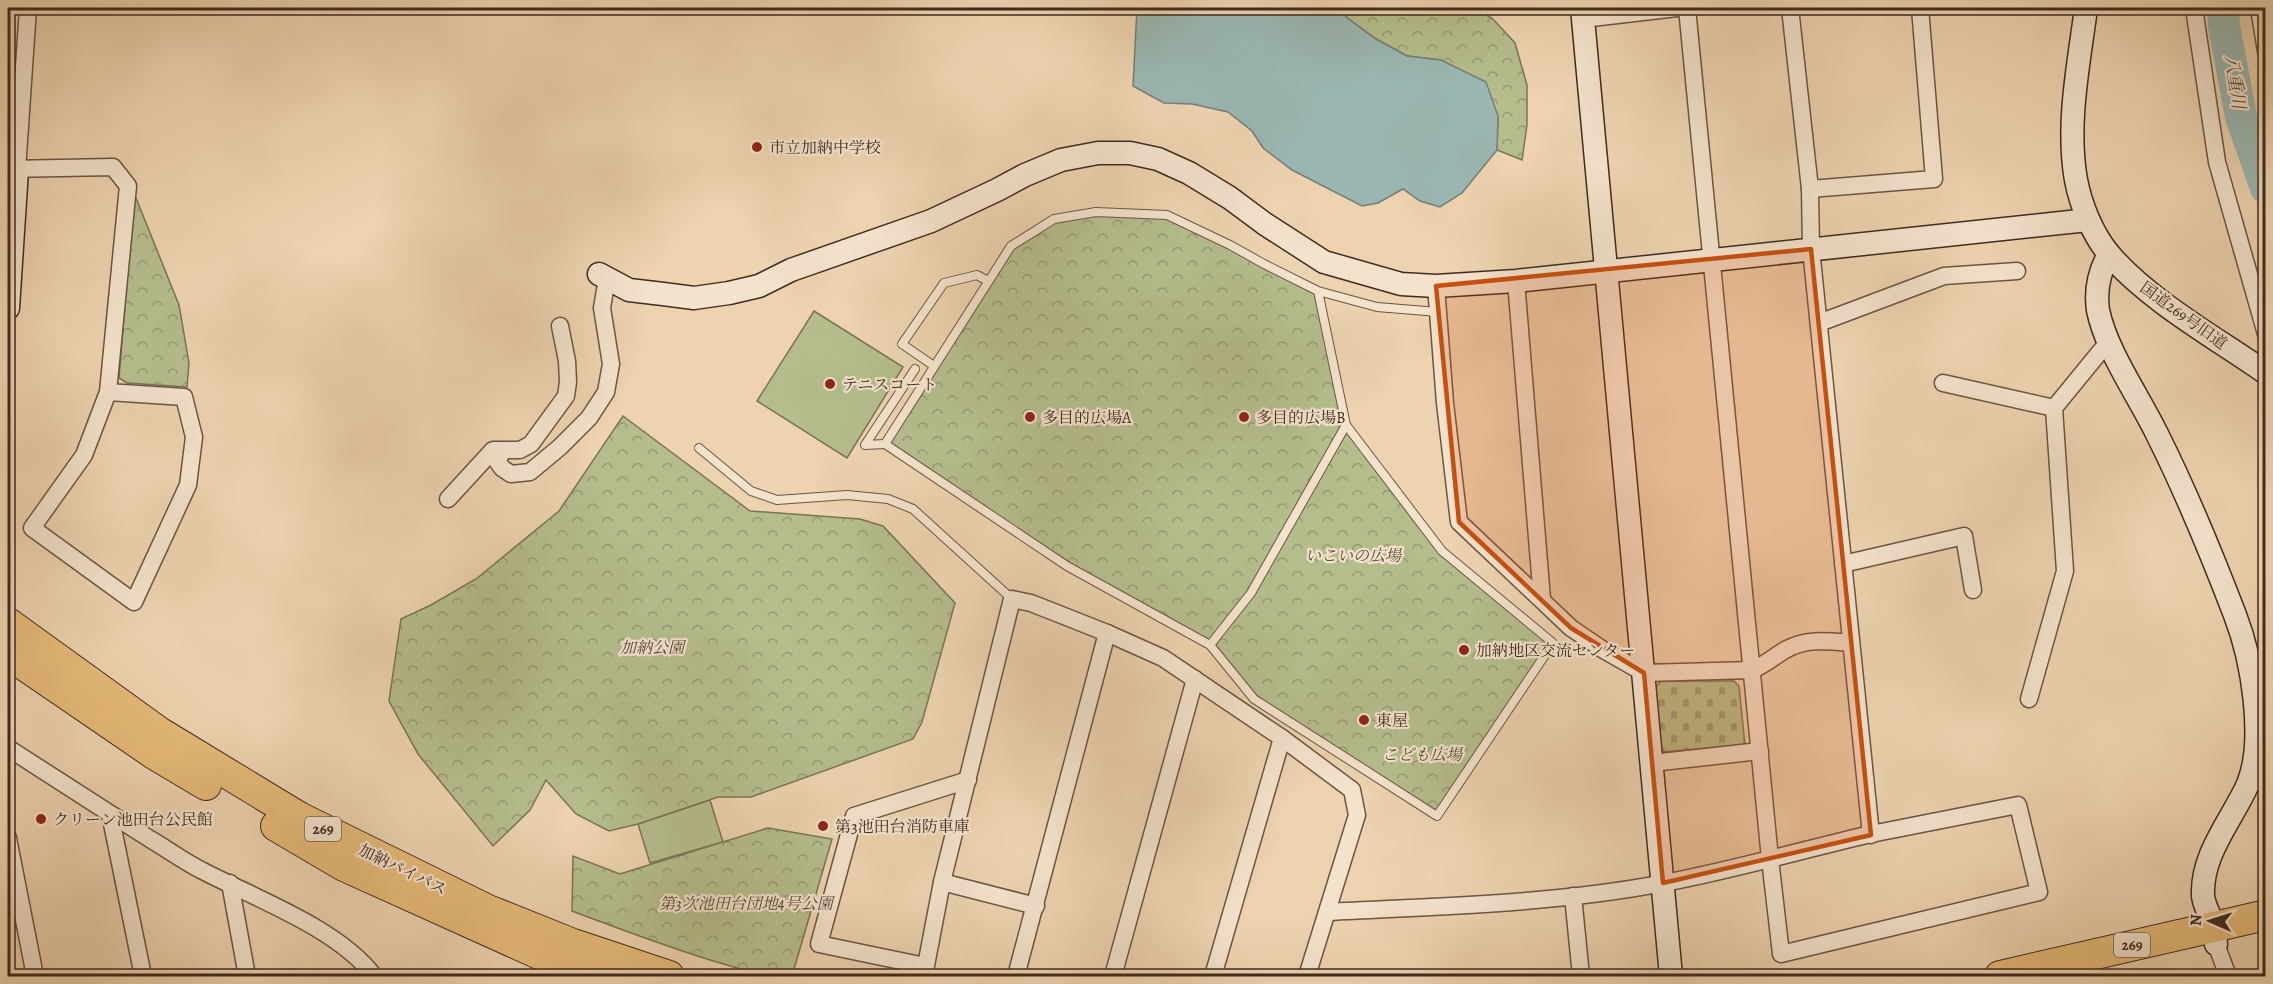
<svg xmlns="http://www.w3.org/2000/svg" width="2273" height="984" font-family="Alegreya,'Noto Serif JP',serif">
<defs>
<pattern id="forest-crowns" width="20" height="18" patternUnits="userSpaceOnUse" patternTransform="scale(1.5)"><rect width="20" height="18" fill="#b5bd8d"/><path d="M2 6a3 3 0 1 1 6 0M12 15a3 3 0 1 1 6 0" fill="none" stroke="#959a73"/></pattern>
<pattern id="cemetery-stones" width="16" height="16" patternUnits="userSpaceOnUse" patternTransform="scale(1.5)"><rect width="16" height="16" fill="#b5bd8d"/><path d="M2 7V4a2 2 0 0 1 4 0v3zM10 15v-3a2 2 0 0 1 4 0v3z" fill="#959a73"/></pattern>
</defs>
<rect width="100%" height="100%" fill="#edd3b0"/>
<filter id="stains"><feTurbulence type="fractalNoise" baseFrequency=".00333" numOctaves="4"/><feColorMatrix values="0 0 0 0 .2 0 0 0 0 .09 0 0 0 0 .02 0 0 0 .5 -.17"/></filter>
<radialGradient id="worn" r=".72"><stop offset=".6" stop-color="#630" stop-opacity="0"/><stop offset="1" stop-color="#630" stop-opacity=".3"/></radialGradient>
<g fill="#b5bd8d" stroke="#7a7456" stroke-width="1.5">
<path d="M 814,311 L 903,367 L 847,458 L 757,401 Z"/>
<path d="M 710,800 L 723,842 L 650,863 L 638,824 Z"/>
</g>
<g fill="url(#forest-crowns)" stroke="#7a7456" stroke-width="1.5">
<path d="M 1344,8 L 1472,8 L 1492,18 L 1515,43 L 1527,85 L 1527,125 L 1522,160 L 1497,150 L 1498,116 L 1441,60 L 1407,56 L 1376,39 L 1346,17 Z"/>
<path d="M 134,193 L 179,305 L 189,363 L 187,387 L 127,383 L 119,378 Z"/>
<path d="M 1096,212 L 1167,215 L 1318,291 L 1346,425 L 1442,551 L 1553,643 L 1437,816 L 1254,699 L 1210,645 L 1067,566 L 885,444 L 1011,246 L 1054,219 Z"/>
<path d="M 623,416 L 750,511 L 860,519 L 883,526 L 955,603 L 922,722 L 913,739 L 751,797 L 718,797 L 638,824 L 609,831 L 576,814 L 546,780 L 530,810 L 493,846 L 418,754 L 389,701 L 401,619 L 431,605 L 476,579 L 559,511 Z"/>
<path d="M 768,828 L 832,839 L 792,976 C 761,977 737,968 707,959 C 662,945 617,928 572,911 L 573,856 L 620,874 Z"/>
</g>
<path fill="url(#cemetery-stones)" stroke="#7a7456" stroke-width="1.5" d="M 1661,681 L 1734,681 L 1739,686 L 1745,745 L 1661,752 L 1654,689 Z"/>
<path fill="#9ab7b2" stroke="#767f77" stroke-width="1.5" d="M 1137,8 L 1344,8 L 1346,17 L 1376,39 L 1407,56 L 1441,60 L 1486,82 L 1498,116 L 1497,150 L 1462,193 L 1440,207 L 1420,201 L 1403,189 L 1378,203 L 1362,206 L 1292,170 L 1263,148 L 1252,131 L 1228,112 L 1192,104 L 1164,103 L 1133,86 Z"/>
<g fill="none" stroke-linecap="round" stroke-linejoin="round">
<path stroke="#9ab7b2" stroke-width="32" d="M 2223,8 L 2224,26 L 2241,117 L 2266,188"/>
<defs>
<g id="lane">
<path d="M 1318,291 L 1346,425 L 1442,551 L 1553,643 L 1437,816 L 1254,699 L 1210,645 L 1067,566 L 885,444 L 1011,246 L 1054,219 L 1096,212 L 1167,215 L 1230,245 L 1264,264 L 1318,291 L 1377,307 L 1438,312"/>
<path d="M 934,366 L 902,344 L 944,283 L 977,275 L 988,281"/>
<path d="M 885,444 L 865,445 L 915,369"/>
<path d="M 699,448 L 751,491 L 777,500 L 847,495 L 888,499 L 913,509 L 1012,599"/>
<path d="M 1210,645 L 1251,593 L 1346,425"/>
</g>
<g id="street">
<path d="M 1790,8 L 1810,189 L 1811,249 L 1871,835"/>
<path d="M 2194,8 L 2217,162 L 2266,334"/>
<path d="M 2259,8 L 2266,51"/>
<path d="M 1583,19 L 1677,8"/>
<path d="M 8,169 L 113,167 L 128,186 L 108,392 L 84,455 L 32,528 L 134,602 L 188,485 L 194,437 L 184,397 L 108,392"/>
<path d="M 17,170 L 28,8"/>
<path d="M 1810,189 L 1934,179 L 1920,8"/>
<path d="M 1516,281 L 1542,599"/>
<path d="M 1436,286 L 1445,403 L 1459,522 L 1571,628 L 1602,649 L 1644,673 L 1752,670 C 1765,665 1773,657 1785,650 C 1806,638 1828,641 1851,643"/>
<path d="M 1819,323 L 1944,276 L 2017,271"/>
<path d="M 1943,383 L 2054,408"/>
<path d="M 503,451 L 497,461 L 502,468 L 511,474 L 530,472 L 560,447 L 589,418 L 606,392 L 611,364 L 602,308 L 607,278"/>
<path d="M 448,499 L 493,450 L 520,450 L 531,444 L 566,396 L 568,382 L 567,361 L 560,326"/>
<path d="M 1843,564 L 1964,536 L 1973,590"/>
<path d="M 2029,699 L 2065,571 L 2054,408 L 2108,342"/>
<path d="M 8,748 C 55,778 102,809 150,839 C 167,849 183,861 201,870 C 254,898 338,928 374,976"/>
<path d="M 1652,763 L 1760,751"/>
<path d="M 110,814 L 143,976"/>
<path d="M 8,838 L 35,976"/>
<path d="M 942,882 L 1036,906"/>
<path d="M 230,883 L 247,976"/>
<path d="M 1573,896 L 1581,976"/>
<path d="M 1329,912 C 1440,906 1554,904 1664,883 C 1733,870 1802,850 1871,834 C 1920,824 1969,815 2018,805 L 2039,892 L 1781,954 L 1770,859 L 1687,8"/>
<path d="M 2216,944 L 2228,976"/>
<path d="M 925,966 L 819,944 L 854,816 L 968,780"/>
<path d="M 924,976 L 942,882 L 1012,599 L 1031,603 L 1107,633 L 1163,658 L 1282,738 L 1352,790 L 1357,815 L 1307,976"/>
<path d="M 1016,976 L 1107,633"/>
<path d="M 1113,976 L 1195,679"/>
<path d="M 1213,976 L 1282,738"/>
</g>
<g id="secondary">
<path d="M 1582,8 L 1671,976"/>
<path d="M 2086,8 C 2079,63 2066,124 2076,180 C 2081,206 2093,235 2109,254 C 2148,300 2216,338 2266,373"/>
<path d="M 2109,254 C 2099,272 2095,289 2098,310 C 2106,351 2140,398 2158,436 C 2187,494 2212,555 2235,615 C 2252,659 2266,739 2248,784 C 2232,820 2201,854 2203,896 C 2204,906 2211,916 2213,926 C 2215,931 2215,938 2216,944"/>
<path d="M 599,274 L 629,290 L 663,294 L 694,298 L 729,293 L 759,286 L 791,270 L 931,221 L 997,190 L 1025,175 L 1061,160 L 1098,153 L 1130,153 L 1158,159 L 1189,173 L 1230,198 L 1265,224 L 1324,262 L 1401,284 L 1436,286 L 1516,281 L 2088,220"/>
<path d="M 8,308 L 17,170"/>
</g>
<g id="highway">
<path d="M 8,623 L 159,732 L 299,817 L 488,910 L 573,944 L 669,976"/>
<path d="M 8,654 L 154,754 L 206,785"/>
<path d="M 276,826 L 344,866 L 548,958 L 599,976"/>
<path d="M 2000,976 L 2266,915"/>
</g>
</defs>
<use href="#lane" stroke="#6b5543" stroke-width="10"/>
<use href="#street" stroke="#6b5543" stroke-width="19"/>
<use href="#secondary" stroke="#402b1f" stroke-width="25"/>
<use href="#highway" stroke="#402b1f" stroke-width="32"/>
<use href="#lane" stroke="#f3e2cc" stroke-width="8"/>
<use href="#street" stroke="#f3e2cc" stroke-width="16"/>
<use href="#secondary" stroke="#f3e2cc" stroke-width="22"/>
<use href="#highway" stroke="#e6ba78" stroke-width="30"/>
</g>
<path fill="#c65010" fill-opacity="0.2" stroke="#c65010" stroke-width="4.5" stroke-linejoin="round" d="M 1811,249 L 1871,835 L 1663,883 L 1644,673 L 1571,628 L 1459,522 L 1436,286 Z"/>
<g fill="#8f2418" stroke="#f3e2cc" stroke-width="2">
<circle cx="757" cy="147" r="6"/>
<circle cx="830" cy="384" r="6"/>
<circle cx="1030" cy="417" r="6"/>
<circle cx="1244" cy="417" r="6"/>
<circle cx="1464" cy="650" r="6"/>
<circle cx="1364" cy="720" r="6"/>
<circle cx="41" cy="819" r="6"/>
<circle cx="823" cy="826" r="6"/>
</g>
<g text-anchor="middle" stroke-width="4.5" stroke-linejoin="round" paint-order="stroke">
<g fill="#f3e2cc" stroke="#766253" stroke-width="1.5">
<rect x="305" y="817" width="36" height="24" rx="4.5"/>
<rect x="2114" y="933" width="36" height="24" rx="4.5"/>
</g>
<g font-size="15" font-weight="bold" fill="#402b1f">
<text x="323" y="834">269</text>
<text x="2132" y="950">269</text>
</g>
<g font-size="16" fill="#402b1f" stroke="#f3e2cc" text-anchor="start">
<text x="769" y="153">市立加納中学校</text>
<text x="842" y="390">テニスコート</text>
<text x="1042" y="423">多目的広場A</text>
<text x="1256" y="423">多目的広場B</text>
<text x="1476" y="656">加納地区交流センター</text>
<text x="1376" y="726">東屋</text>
<text x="53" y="825">クリーン池田台公民館</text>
<text x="835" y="832">第3池田台消防車庫</text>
</g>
<g font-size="16" fill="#402b1f" stroke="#f3e2cc">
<text transform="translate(2184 315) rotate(36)" y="6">国道269号旧道</text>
<text transform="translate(403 869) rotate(26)" y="6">加納バイパス</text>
</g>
<g font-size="16" font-style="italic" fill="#574835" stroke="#f3e2cc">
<text x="1353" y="561">いこいの広場</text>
<text x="652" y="653">加納公園</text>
<text x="1422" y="760">こども広場</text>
<text x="746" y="909">第3次池田台団地4号公園</text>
</g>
<g font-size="18" font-style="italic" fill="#52473c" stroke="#f3e2cc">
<text transform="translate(2235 82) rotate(81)" y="6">八重川</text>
</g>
</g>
<rect width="2273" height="984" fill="none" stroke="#edd3b0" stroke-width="30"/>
<rect x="9" y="9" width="2255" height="966" fill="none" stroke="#402b1f" stroke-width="3"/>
<rect x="15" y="15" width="2243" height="954" fill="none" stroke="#402b1f" stroke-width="1.5"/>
<g transform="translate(2210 921) rotate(273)" stroke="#f3e2cc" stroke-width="4.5" paint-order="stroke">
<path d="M0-4.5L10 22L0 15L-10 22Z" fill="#402b1f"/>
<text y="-9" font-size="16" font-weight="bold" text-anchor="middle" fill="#402b1f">N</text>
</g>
<rect width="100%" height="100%" filter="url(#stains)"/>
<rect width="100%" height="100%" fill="url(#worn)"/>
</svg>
